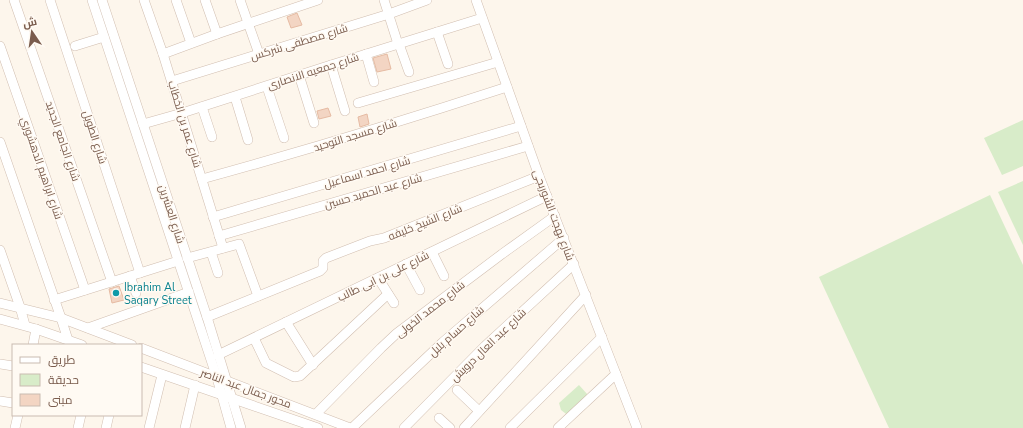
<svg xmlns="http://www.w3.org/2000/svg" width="1023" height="428" font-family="'Nunito Sans',Cairo,sans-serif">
<rect width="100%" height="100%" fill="#fdf6ec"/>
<g fill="#d8ecc9">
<path d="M 1023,120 L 1023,166 L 1002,175 L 984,138 Z"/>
<path d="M 1023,181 L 1023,245 L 998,192 Z"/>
<path d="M 990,195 L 1023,265 L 1023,428 L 889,428 L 819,277 Z"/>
<path d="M 579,385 L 588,395 L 570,417 L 561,410 L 559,403 Z"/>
</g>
<g fill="#f3d5c3" stroke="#e6bba3">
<path d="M 297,13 L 302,25 L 291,28 L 287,17 Z"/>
<path d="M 387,54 L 391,69 L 377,72 L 373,58 Z"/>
<path d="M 328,108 L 331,116 L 319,119 L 317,111 Z"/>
<path d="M 367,114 L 369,124 L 360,127 L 358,117 Z"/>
<path d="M 119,286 L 124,300 L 112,303 L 109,289 Z"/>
</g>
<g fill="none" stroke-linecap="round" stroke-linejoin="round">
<defs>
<g id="minor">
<path d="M 14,0 L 112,282"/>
<path d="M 50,0 L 140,273"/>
<path d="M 92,0 L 217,378 L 231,428"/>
<path d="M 102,0 L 207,317 L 241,428"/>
<path d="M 144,0 L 163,54 L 223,248"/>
<path d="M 176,0 L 191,43"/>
<path d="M 205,0 L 217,34"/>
<path d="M 240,0 L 259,54"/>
<path d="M 384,0 L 398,44"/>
<path d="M 476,0 L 539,176 L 637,428"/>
<path d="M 437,32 L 448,64"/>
<path d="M 399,44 L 409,72"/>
<path d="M 0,46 L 85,290"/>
<path d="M 75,46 L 104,37"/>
<path d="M 163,54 L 217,34 L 318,0"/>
<path d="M 366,54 L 374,82"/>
<path d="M 331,65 L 345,111"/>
<path d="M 299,75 L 314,123"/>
<path d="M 172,81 L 389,14 L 427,0"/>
<path d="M 267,87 L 284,138"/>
<path d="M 235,97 L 248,140"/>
<path d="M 358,103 L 498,62"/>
<path d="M 202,107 L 212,137"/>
<path d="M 143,124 L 182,113 L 331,65 L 482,18"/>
<path d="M 0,142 L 61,318 L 68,340"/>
<path d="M 202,179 C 304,151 406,120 507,87"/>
<path d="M 213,217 L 521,126"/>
<path d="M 219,236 L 528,146"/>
<path d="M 0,250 L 20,307 L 25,325"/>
<path d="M 211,252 L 218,273"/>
<path d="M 432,252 L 444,276"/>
<path d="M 187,258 L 239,244 L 258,296"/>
<path d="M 406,264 L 420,290"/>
<path d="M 130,276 L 136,293"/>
<path d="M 378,278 L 394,303"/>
<path d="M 54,300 L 178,261"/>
<path d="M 0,303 L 61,318 L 132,345"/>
<path d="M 207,317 L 320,271 L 323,268 L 323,261 L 326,258 L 370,241 L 384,238 L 539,176"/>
<path d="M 0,319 L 36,329 L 82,345"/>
<path d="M 286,322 L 313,365"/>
<path d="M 88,328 L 189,292"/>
<path d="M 254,338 L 266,363 L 294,377 L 300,376 L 388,294"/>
<path d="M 33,345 L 36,329"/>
<path d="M 141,348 L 350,428"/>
<path d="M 218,355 L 547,196"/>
<path d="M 0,364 L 13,366"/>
<path d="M 141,367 L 318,428"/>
<path d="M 457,390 L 479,411"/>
<path d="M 0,401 L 13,403"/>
<path d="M 316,414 L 381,348 L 397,333 L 502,254 L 555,216"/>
<path d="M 439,418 L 450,428"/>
<path d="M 15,428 L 18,415"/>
<path d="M 78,428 L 81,415"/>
<path d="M 106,428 L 109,415"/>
<path d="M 149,428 L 162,375"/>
<path d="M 185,428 L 195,385"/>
<path d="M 352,428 L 443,342 L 564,238"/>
<path d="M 404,428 L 485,346 L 574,264"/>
<path d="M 464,428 L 586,295"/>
<path d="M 510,428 L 602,337"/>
<path d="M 558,428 L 616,374"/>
</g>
</defs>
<use href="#minor" stroke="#d1beb0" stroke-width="10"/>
<use href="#minor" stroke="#fff" stroke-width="9"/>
</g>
<circle fill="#0f9aa8" stroke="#fffaf3" stroke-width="1.5" cx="116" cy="293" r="4"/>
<g text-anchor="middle" stroke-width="3" stroke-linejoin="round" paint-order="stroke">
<g font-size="11" fill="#7a5c4d" stroke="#fffaf3">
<text transform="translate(299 42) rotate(-17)" y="4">شارع مصطفى شركس</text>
<text transform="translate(313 71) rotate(-18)" y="4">شارع جمعيه الانصارى</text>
<text transform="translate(185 124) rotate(73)" y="4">شارع عمر بن الخطاب</text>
<text transform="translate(355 135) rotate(-17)" y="4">شارع مسجد التوحيد</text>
<text transform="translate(95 137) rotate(72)" y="4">شارع الطويل</text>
<text transform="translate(63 141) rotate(71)" y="4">شارع الجامع الجديد</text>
<text transform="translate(42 168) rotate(71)" y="4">شارع ابراهيم الدهشوري</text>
<text transform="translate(367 172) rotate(-16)" y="4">شارع احمد اسماعيل</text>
<text transform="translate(373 191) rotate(-16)" y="4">شارع عبد الحميد حسين</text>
<text transform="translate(172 214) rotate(72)" y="4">شارع العشرين</text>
<text transform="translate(554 215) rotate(69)" y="4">شارع بهجت الشوربجى</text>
<text transform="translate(425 222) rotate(-22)" y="4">شارع الشيخ خليفه</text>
<text transform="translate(383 276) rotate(-26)" y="4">شارع على بن ابى طالب</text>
<text transform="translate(430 309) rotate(-38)" y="4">شارع محمد الخولى</text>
<text transform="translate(456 331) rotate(-42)" y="4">شارع حسام بلبل</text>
<text transform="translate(488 345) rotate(-44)" y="4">شارع عبد العال درويش</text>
<text transform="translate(246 388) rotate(20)" y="4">محور جمال عبد الناصر</text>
</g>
<g font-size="11" fill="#0d838f" stroke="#fffaf3" text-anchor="start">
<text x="124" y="291">Ibrahim Al<tspan x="124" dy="13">Saqary Street</tspan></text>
</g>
</g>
<rect x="12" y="344" width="130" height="72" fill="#fffaf3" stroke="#cabbb1"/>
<rect x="20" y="357" width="20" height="6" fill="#ffffff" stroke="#cabbb1"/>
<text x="48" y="364" font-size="12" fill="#7a5c4d">طريق</text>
<rect x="20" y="374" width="20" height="12" fill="#d8ecc9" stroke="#cabbb1"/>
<text x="48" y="384" font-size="12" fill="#7a5c4d">حديقة</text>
<rect x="20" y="394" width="20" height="12" fill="#f3d5c3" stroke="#cabbb1"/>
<text x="48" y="404" font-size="12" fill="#7a5c4d">مبنى</text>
<g transform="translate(32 32) rotate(347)" stroke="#fffaf3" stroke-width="3" paint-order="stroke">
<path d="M0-3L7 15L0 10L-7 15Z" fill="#7a5c4d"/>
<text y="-6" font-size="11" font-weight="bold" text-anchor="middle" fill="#7a5c4d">ش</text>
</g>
</svg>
